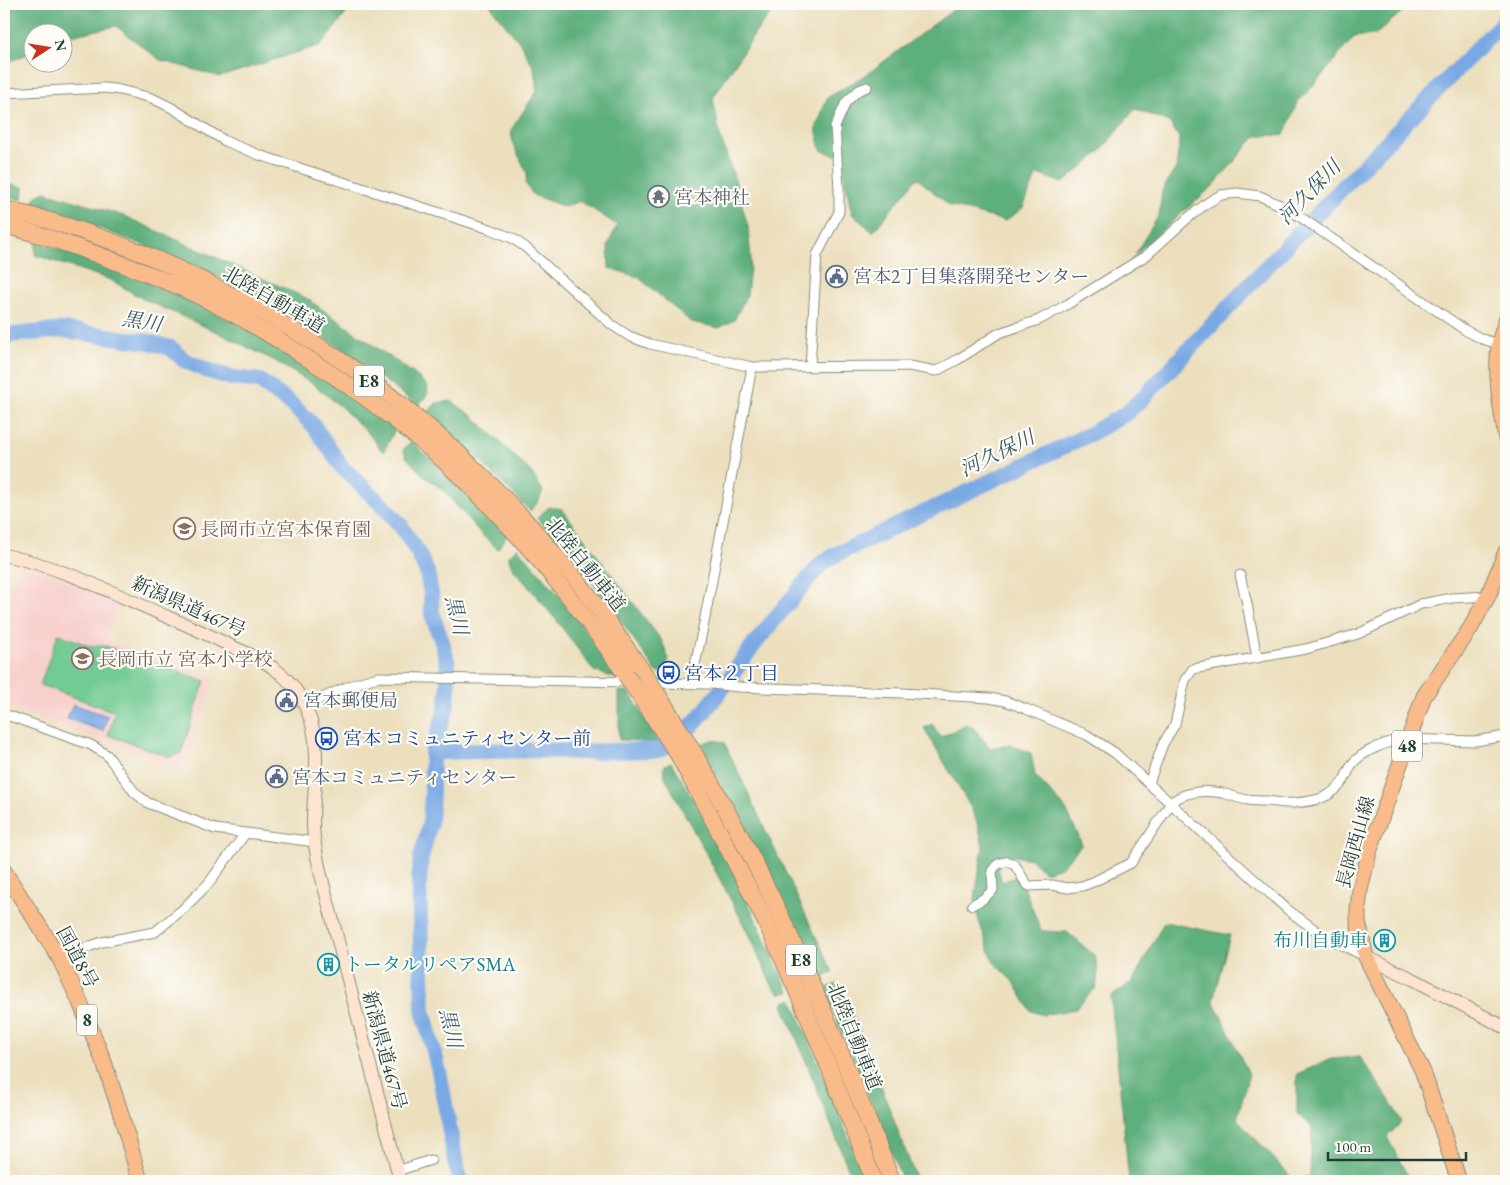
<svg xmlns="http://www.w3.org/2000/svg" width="1510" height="1185" font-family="'EB Garamond','Noto Serif JP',serif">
<rect width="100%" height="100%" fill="#fdfcf7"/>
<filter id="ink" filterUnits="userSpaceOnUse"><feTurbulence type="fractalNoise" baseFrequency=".02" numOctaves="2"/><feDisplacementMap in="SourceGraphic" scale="10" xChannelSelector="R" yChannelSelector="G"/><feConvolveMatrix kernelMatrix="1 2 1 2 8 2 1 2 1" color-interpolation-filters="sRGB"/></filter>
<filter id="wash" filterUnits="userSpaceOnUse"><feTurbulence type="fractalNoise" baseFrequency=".0096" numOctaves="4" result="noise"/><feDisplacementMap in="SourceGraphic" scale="20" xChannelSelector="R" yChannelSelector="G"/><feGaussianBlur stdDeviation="1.12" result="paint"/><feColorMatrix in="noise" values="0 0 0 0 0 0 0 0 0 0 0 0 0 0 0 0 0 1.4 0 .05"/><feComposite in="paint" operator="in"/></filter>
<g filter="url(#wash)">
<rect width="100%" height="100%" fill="#ecdfbe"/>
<path fill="#f7d0cc" d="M 20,564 L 48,571 L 119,601 L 106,640 L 215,678 L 183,768 L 4,705 L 4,612 L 5,612 Z"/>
<path fill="#72cb92" stroke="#488463" d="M 58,634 L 90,646 L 106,646 L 205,681 L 181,753 L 170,757 L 108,735 L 115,712 L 40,685 Z"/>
<g fill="#5daf7c" stroke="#3e7658">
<path d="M 4,4 L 348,4 L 349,10 L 321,45 L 220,77 L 160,60 L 116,26 L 74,35 L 63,40 L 62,32 L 32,32 L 32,52 L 4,64 Z"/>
<path d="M 489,4 L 779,4 L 758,29 L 713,98 L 720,136 L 736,183 L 748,227 L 751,259 L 747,295 L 734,320 L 719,328 L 691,322 L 638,277 L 609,268 L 608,245 L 617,225 L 580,201 L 565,207 L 533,195 L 526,184 L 527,173 L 513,144 L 511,130 L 537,91 L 534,68 L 520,43 Z"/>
<path d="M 961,4 L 1411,4 L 1375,35 L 1354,37 L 1320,78 L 1298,102 L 1284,135 L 1256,136 L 1213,186 L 1135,254 L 1159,215 L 1162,191 L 1176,168 L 1180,139 L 1169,122 L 1135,109 L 1100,152 L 1063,183 L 1037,174 L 1023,208 L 1005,221 L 950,206 L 917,178 L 873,232 L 852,214 L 840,157 L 821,150 L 816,129 L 827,98 L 870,72 Z"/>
<path d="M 4,183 L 23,187 L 22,200 L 4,196 Z"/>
<path d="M 45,192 L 124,216 L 306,298 L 417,376 L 428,387 L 427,395 L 418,406 C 369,369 320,331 266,301 C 219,275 168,254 117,235 C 89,224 61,214 32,205 L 36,196 Z"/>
<path d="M 36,243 L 81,255 L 138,278 L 230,320 L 273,345 L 355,397 L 395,429 L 389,442 L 383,452 L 368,433 L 341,407 L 313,384 L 273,360 L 219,333 L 141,298 L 111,280 L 35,255 Z"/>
<path d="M 451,401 L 474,417 L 531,472 L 543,491 L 538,502 L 530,511 L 465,446 L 427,413 L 436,403 Z"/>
<path d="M 411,441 L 461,487 L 508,534 L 498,549 L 484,537 L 442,489 L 424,476 L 407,458 L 403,450 Z"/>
<path d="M 549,507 L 562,509 L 662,641 L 669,660 L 663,670 L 659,673 L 656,671 L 607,601 L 571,557 L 537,518 Z"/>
<path d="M 518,548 L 557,593 L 601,652 L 618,679 L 594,671 L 557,621 L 512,567 L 508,556 Z"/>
<path d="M 619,691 L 629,692 L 660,742 L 619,740 Z"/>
<path d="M 932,724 L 941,737 L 966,724 L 972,726 L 990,748 L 1011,745 L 1031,753 L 1035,775 L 1065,808 L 1077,832 L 1082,845 L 1061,867 L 1045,872 L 1031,859 L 1007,855 L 998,868 L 1002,882 L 1018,876 L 1026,892 L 1041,931 L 1067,932 L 1095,956 L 1098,972 L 1096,988 L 1075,1009 L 1043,1015 L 1031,1011 L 1015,984 L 993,961 L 978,918 L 975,898 L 983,846 L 978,825 L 971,808 L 924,728 Z"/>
<path d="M 712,740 L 724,742 L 833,973 L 819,979 L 701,744 Z"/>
<path d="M 671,762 L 704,818 L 737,878 L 789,992 L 780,994 L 773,987 L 741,919 L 666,779 L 663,770 L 665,765 Z"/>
<path d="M 1164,922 L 1230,935 L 1213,1000 L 1249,1074 L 1237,1119 L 1293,1179 L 1310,1176 L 1312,1127 L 1297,1114 L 1297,1074 L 1331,1059 L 1360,1057 L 1390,1101 L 1402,1122 L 1387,1137 L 1404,1169 L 1412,1181 L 1129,1181 L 1111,997 L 1133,981 Z"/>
<path d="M 836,984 L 840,987 L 862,1036 L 917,1181 L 903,1181 L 863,1082 L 824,989 Z"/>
<path d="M 792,999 L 866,1181 L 853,1181 L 815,1084 L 783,1005 L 785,1002 Z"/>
</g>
<path fill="#79a9e4" stroke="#4c738c" d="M 73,704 L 108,716 L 103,731 L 67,719 Z"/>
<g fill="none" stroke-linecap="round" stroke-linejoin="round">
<g stroke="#79a9e4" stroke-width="16">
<path d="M 4,338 L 11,335 L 63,330 L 149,342 L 171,348 L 184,360 L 206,370 L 232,378 L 260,381 L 291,404 L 314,426 L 342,467 L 381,504 L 401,526 L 418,553 L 427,572 L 431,593 L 432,614 L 443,645 L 448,665 L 448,690 L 446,709 L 432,752 L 432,793 L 430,823 L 421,858 L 419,882 L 423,1010 L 439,1071 L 456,1165 L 461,1181"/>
<path d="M 432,752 L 545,750 L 577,752 L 658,750 C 697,733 727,679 753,646 C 775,618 798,591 821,564 L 833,556 L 1092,433 L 1125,414 L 1141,400 L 1291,241 L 1506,19"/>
</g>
</g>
</g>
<g filter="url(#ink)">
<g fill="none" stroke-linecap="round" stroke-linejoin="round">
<defs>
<g id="minor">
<path d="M 4,93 L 105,88 L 120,90 L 152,98 L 172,108 L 225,141 L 259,155 L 490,229 L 512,238 L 525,247 L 612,325 L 629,336 L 650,344 L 752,367 L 909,366 L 936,371 L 957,360 L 999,333 L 1039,320 L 1068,304 L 1147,255 L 1188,218 L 1207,203 L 1221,195 L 1237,193 L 1260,196 L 1278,204 L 1296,214 L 1465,330 L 1482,339 L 1499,344"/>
<path d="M 810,366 L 817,255 L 839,212 L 839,189 L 835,127 L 846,102 L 859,90 L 867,87"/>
<path d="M 1240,575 L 1247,604 L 1257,658"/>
<path d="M 649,683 L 711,684 L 739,687 L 902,693 L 989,698 L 1005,701 L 1026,709 L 1087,735 L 1115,753 L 1288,910 L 1322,935 L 1366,957"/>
<path d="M 691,683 L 704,623 L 752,367"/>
<path d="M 305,706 C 329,695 352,683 379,677 L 631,682"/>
<path d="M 4,714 L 91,745 L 107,755 L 135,793 L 148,803 L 215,829 L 315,842"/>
<path d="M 1149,783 L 1163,744 L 1175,724 L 1185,680 L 1193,669 L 1306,649 L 1358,634 L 1421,604 L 1452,598 L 1488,596"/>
<path d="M 972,905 L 983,899 L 993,890 L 992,871 C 996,865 998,863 1005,862 C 1018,860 1020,879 1029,886 L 1052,885 L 1068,888 L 1082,886 L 1093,882 L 1131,863 L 1171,803 C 1183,791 1206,790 1222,793 C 1231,795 1239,799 1248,800 C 1254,801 1261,801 1267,801 C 1276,802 1285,804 1294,803 C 1315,801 1331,799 1344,780 C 1347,775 1349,768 1353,763 C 1362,752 1387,742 1400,739 L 1475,741 L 1506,736"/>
<path d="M 59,957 L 102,942 L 155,932 L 183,909 L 208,884 L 245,834"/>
<path d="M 397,1171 L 431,1160"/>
</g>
<g id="secondary">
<path d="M 4,555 C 62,567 115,594 170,618 C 192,627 213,637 235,648 C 247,653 261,659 272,667 C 291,680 304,699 311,721 C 321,755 313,788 313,823 C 313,840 317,858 321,875 L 400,1181"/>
<path d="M 1366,957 L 1413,979 L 1506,1028"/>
</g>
<g id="primary">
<path d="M 1506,320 C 1504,328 1500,337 1499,346 C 1495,377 1501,408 1506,438"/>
<path d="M 1459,1181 L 1423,1072 L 1366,957 L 1358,922 L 1358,908 L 1360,890 L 1369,852 L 1424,696 L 1470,629 L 1488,596 L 1506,552"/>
</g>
<path id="trunk" d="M 4,871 L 59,957 L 80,1002 L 105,1065 L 120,1111 L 140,1181"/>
<g id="motorway">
<path d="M 4,209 C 175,248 359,353 483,477 C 515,508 545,542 574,577 C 600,608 622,643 646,676"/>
<path d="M 4,225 C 48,236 92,252 135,269 C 150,275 167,281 182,288 C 226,308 269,333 310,360 C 363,394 416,433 462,478 C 524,537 578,604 626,675"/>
<path d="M 691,748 C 716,791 741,834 762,878 C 811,976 852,1079 892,1181"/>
<path d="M 678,754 C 708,812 741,870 769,929 C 808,1012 841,1096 874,1181"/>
</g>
</defs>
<use href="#minor" stroke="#868e79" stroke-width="11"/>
<use href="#secondary" stroke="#868e79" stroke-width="14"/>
<use href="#primary" stroke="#868e79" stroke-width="17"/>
<use href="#trunk" stroke="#868e79" stroke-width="17"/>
<use href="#motorway" stroke="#868e79" stroke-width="18"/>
<use href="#minor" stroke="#fff" stroke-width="9"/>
<use href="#secondary" stroke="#fde4d1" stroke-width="12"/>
<use href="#primary" stroke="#fabb8b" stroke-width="15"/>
<use href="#trunk" stroke="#fabb8b" stroke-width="15"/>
<use href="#motorway" stroke="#fabb8b" stroke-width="16"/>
<defs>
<g id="motorway-bridge">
<path d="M 626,675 L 678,754"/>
<path d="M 646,676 L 691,748"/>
</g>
</defs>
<use href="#motorway-bridge" stroke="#868e79" stroke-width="18" stroke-linecap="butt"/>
<use href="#motorway-bridge" stroke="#fabb8b" stroke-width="16"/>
</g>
</g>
<defs>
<symbol id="temple-ring" viewBox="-11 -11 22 22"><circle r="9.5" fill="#fdfcf7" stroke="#6b7280" stroke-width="1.5"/><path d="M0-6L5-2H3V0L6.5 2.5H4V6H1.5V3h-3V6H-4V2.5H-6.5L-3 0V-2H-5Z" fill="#6b7280"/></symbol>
<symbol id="civic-ring" viewBox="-11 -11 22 22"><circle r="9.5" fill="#fdfcf7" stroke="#5c6f8a" stroke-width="1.5"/><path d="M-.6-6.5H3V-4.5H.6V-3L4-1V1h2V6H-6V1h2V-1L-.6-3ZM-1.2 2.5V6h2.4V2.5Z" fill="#5c6f8a"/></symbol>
<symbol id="school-ring" viewBox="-11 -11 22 22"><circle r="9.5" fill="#fdfcf7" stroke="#8d6e63" stroke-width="1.5"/><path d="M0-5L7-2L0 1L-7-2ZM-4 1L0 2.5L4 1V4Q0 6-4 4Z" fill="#8d6e63"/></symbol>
<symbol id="bus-ring" viewBox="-11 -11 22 22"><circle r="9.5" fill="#fdfcf7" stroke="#1a4fb4" stroke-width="1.5"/><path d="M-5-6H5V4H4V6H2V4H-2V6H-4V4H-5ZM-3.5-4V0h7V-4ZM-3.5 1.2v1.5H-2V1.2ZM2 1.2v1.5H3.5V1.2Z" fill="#1a4fb4"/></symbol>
<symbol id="building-ring" viewBox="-11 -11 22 22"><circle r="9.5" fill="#fdfcf7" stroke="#0f9aa8" stroke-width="1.5"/><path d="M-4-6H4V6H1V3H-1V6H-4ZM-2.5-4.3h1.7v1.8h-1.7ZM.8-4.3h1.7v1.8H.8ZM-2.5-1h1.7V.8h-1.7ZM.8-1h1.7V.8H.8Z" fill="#0f9aa8"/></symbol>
</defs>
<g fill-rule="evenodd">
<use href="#temple-ring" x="646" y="184" width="25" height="25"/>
<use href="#civic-ring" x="824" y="264" width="25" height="25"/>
<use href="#school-ring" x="172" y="516" width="25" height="25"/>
<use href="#school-ring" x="70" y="646" width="25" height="25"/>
<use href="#bus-ring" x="656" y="660" width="25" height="25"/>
<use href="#civic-ring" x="274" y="688" width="25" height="25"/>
<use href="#bus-ring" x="314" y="726" width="25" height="25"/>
<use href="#civic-ring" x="264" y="764" width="25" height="25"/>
<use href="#building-ring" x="1372" y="928" width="25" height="25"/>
<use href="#building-ring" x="316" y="952" width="25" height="25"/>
</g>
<g text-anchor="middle" stroke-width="4.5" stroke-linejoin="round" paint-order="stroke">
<g fill="#fdfcf7" stroke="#62766e" stroke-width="1">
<rect x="354" y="365.5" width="30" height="31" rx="4"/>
<rect x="1392" y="730.5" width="30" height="31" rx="4"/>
<rect x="786" y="944.5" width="30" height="31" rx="4"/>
<rect x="77" y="1004.5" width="20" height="31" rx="4"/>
</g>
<g font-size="18" font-weight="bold" fill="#1f3d34">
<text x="369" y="387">E8</text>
<text x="1407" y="752">48</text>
<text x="801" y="966">E8</text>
<text x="87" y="1026">8</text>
</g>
<g font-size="19" fill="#5b616d" stroke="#fdfcf7" text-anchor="start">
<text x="674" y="204">宮本神社</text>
</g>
<g font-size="19" fill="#4e5e75" stroke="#fdfcf7" text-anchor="start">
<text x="853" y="283">宮本2丁目集落開発センター</text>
<text x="303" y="707">宮本郵便局</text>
<text x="292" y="784">宮本コミュニティセンター</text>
</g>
<g font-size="19" fill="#1f3d34" stroke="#fdfcf7">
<text transform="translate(274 299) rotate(30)" y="7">北陸自動車道</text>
<text transform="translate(586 564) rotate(51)" y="7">北陸自動車道</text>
<text transform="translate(189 606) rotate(24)" y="7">新潟県道467号</text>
<text transform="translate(1355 842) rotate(-74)" y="7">長岡西山線</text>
<text transform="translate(78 957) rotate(62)" y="7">国道8号</text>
<text transform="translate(855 1036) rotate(68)" y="7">北陸自動車道</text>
<text transform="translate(385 1050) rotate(75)" y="7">新潟県道467号</text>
</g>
<g font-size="19" fill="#785e54" stroke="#fdfcf7" text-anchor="start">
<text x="200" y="536">長岡市立宮本保育園</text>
<text x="98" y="666">長岡市立 宮本小学校</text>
</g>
<g font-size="19" fill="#164399" stroke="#fdfcf7" text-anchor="start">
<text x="684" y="680">宮本２丁目</text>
<text x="343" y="745">宮本 コミュニティセンター前</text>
</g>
<g font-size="19" fill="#0d838f" stroke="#fdfcf7" text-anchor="end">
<text x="1368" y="947">布川自動車</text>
<text x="344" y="971" text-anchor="start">トータルリペアSMA</text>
</g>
<g font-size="20" font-style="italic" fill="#3a5d69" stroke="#fdfcf7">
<text transform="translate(1309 192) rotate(-46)" y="7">河久保川</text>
<text transform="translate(142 321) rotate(10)" y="7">黒川</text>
<text transform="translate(997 453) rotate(-26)" y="7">河久保川</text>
<text transform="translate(457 615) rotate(77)" y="7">黒川</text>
<text transform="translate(451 1028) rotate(77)" y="7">黒川</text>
</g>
</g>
<rect width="1510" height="1185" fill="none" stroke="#fdfcf7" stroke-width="20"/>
<g transform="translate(48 48) rotate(78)"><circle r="24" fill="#fdfcf7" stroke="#a4b0a9"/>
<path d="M0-4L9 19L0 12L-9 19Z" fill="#c8321e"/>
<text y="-8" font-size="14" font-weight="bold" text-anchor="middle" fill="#1f3d34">N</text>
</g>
<path d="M1328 1152v8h138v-8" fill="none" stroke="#1f3d34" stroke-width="2.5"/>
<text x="1335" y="1152" font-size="15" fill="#1f3d34" stroke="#fdfcf7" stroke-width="4" paint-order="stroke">100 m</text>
</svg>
